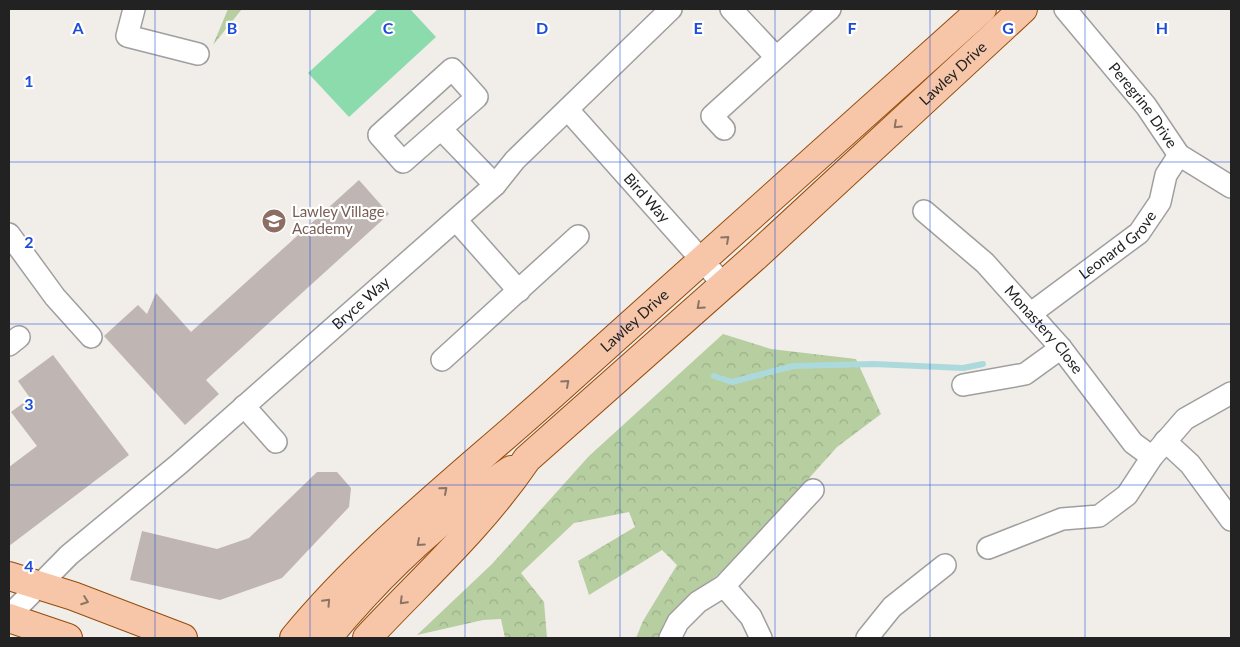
<svg xmlns="http://www.w3.org/2000/svg" width="1240" height="647" font-family="Lato,sans-serif">
<defs>
<pattern id="forest-crowns" width="20" height="18" patternUnits="userSpaceOnUse" patternTransform="scale(1.25)"><rect width="20" height="18" fill="#b6cea0"/><path d="M2 6a3 3 0 1 1 6 0M12 15a3 3 0 1 1 6 0" fill="none" stroke="#9cb18a"/></pattern>
</defs>
<rect width="100%" height="100%" fill="#f1ede9"/>
<g fill="url(#forest-crowns)">
<path d="M 228,9 L 242,9 L 213,45 Z"/>
<path d="M 723,334 L 771,349 L 856,359 L 881,414 L 837,447 L 742,553 L 664,623 L 661,638 L 636,638 L 643,621 L 677,565 L 662,550 L 589,595 L 578,561 L 635,527 L 629,512 L 574,523 L 521,573 L 544,602 L 547,638 L 505,638 L 501,619 L 483,620 L 417,635 L 492,564 L 589,456 Z"/>
</g>
<path fill="#8cdbad" d="M 378,9 L 410,9 L 436,37 L 349,117 L 308,73 Z"/>
<g fill="none" stroke-linecap="round" stroke-linejoin="round">
<path stroke="#acdadc" stroke-width="6" d="M 714,376 L 732,382 L 793,366 L 874,364 L 963,368 L 983,364"/>
</g>
<g fill="#bfb5b2">
<path d="M 359,180 L 389,214 L 206,380 L 219,394 L 185,425 L 104,336 L 138,305 L 147,314 L 156,293 L 191,332 Z"/>
<path d="M 53,355 L 129,455 L 9,546 L 9,467 L 37,446 L 11,412 L 30,398 L 18,381 Z"/>
<path d="M 317,472 L 337,472 L 351,488 L 349,507 L 282,578 L 220,600 L 130,580 L 142,531 L 217,549 L 249,538 Z"/>
</g>
<g fill="none" stroke-linecap="round" stroke-linejoin="round">
<defs>
<g id="minor">
<path d="M 134,9 L 127,36 L 198,54"/>
<path d="M 731,9 L 776,57"/>
<path id="s1" d="M 1065,9 L 1146,106 L 1179,155 L 1231,187"/>
<path d="M 452,69 L 477,97 L 403,162 L 379,135 Z"/>
<path id="s2" d="M 568,110 L 724,285"/>
<path d="M 441,129 L 495,185"/>
<path d="M 724,129 L 712,116 L 830,9"/>
<path id="s3" d="M 924,211 L 985,263 L 1061,348 L 1133,443 L 1152,457"/>
<path d="M 456,220 L 519,291"/>
<path d="M 9,234 L 55,297 L 91,337"/>
<path id="s4" d="M 1030,314 L 1139,233 L 1160,202 L 1166,175 L 1179,155"/>
<path d="M 9,345 L 19,337"/>
<path d="M 442,360 L 578,236"/>
<path d="M 963,385 L 1025,374 L 1061,348"/>
<path d="M 244,406 L 276,442"/>
<path d="M 1165,441 L 1190,464 L 1231,520"/>
<path d="M 988,548 L 1062,519 L 1099,516 L 1127,495 L 1152,457 L 1185,419 L 1231,393"/>
<path d="M 724,586 L 751,617 L 761,638"/>
<path id="s5" d="M 9,616 L 69,555 L 179,464 L 495,185 L 515,160 L 671,9"/>
<path d="M 670,638 L 678,622 L 698,602 L 724,586 L 813,490"/>
<path d="M 867,638 L 892,607 L 945,565"/>
</g>
<g id="major">
<path d="M 9,576 L 73,596 L 183,638"/>
<path d="M 9,618 L 68,638"/>
<path id="s6" d="M 294,638 C 369,547 465,473 553,394 C 696,266 839,138 982,9"/>
<path d="M 327,638 C 379,575 442,515 511,470"/>
<path id="s7" d="M 367,638 C 423,578 480,528 527,459 L 756,256 L 1023,9"/>
</g>
</defs>
<use href="#minor" stroke="#9f9f9f" stroke-width="24"/>
<use href="#major" stroke="#964c09" stroke-width="30"/>
<use href="#minor" stroke="#fff" stroke-width="21"/>
<use href="#major" stroke="#f7c6a8" stroke-width="28"/>
</g>
<defs><path id="oneway-chevron" d="M-2-3.5L2.5 0L-2 3.5" fill="none" stroke-width="1.6" stroke-linecap="round" stroke-linejoin="round" transform="scale(1.25)"/></defs>
<g stroke="#8c7465">
<use href="#oneway-chevron" transform="translate(897 125) rotate(137)"/>
<use href="#oneway-chevron" transform="translate(726 239) rotate(-42)"/>
<use href="#oneway-chevron" transform="translate(700 306) rotate(138)"/>
<use href="#oneway-chevron" transform="translate(566 383) rotate(-42)"/>
<use href="#oneway-chevron" transform="translate(444 490) rotate(-41)"/>
<use href="#oneway-chevron" transform="translate(420 543) rotate(138)"/>
<use href="#oneway-chevron" transform="translate(85 601) rotate(20)"/>
<use href="#oneway-chevron" transform="translate(403 601) rotate(135)"/>
<use href="#oneway-chevron" transform="translate(327 602) rotate(-47)"/>
</g>
<path fill="none" stroke="#1d4ed8" stroke-width="1" stroke-opacity="0.55" d="M 155,9 L 155,638M 310,9 L 310,638M 465,9 L 465,638M 620,9 L 620,638M 775,9 L 775,638M 930,9 L 930,638M 1085,9 L 1085,638M 9,162 L 1231,162M 9,324 L 1231,324M 9,485 L 1231,485"/>
<defs>
<symbol id="school-disc" viewBox="-11 -11 22 22"><circle r="9.5" fill="#8d6e63" stroke="#fff"/><path d="M0-5L7-2L0 1L-7-2ZM-4 1L0 2.5L4 1V4Q0 6-4 4Z" fill="#fff"/></symbol>
</defs>
<g fill-rule="evenodd">
<use href="#school-disc" x="260" y="207" width="28" height="28"/>
</g>
<g text-anchor="middle" stroke-width="4.5" stroke-linejoin="round" paint-order="stroke">
<g font-size="15" fill="#222" stroke="#fff">
<text dy="5" stroke="none"><textPath href="#s7" startOffset="815">Lawley Drive</textPath></text>
<text dy="5" stroke="none"><textPath href="#s1" startOffset="124">Peregrine Drive</textPath></text>
<text dy="5" stroke="none"><textPath href="#s2" startOffset="118">Bird Way</textPath></text>
<text dy="5" stroke="none"><textPath href="#s4" startOffset="112">Leonard Grove</textPath></text>
<text dy="5" stroke="none"><textPath href="#s5" startOffset="471">Bryce Way</textPath></text>
<text dy="5" stroke="none"><textPath href="#s6" startOffset="466">Lawley Drive</textPath></text>
<text dy="5" stroke="none"><textPath href="#s3" startOffset="169">Monastery Close</textPath></text>
</g>
<g font-size="15" fill="#785e54" stroke="#fff" text-anchor="start">
<text x="292" y="217">Lawley Village<tspan x="292" dy="17">Academy</tspan></text>
</g>
</g>
<g font-size="16" text-anchor="middle" font-weight="bold" fill="#1d4ed8" stroke="#fff" stroke-width="4.5" stroke-linejoin="round" paint-order="stroke">
<text x="78" y="34">A</text>
<text x="232" y="34">B</text>
<text x="388" y="34">C</text>
<text x="542" y="34">D</text>
<text x="698" y="34">E</text>
<text x="852" y="34">F</text>
<text x="1008" y="34">G</text>
<text x="1162" y="34">H</text>
<text x="29" y="87">1</text>
<text x="29" y="248">2</text>
<text x="29" y="410">3</text>
<text x="29" y="572">4</text>
</g>
<rect width="1240" height="647" fill="none" stroke="#222222" stroke-width="20"/>
</svg>
